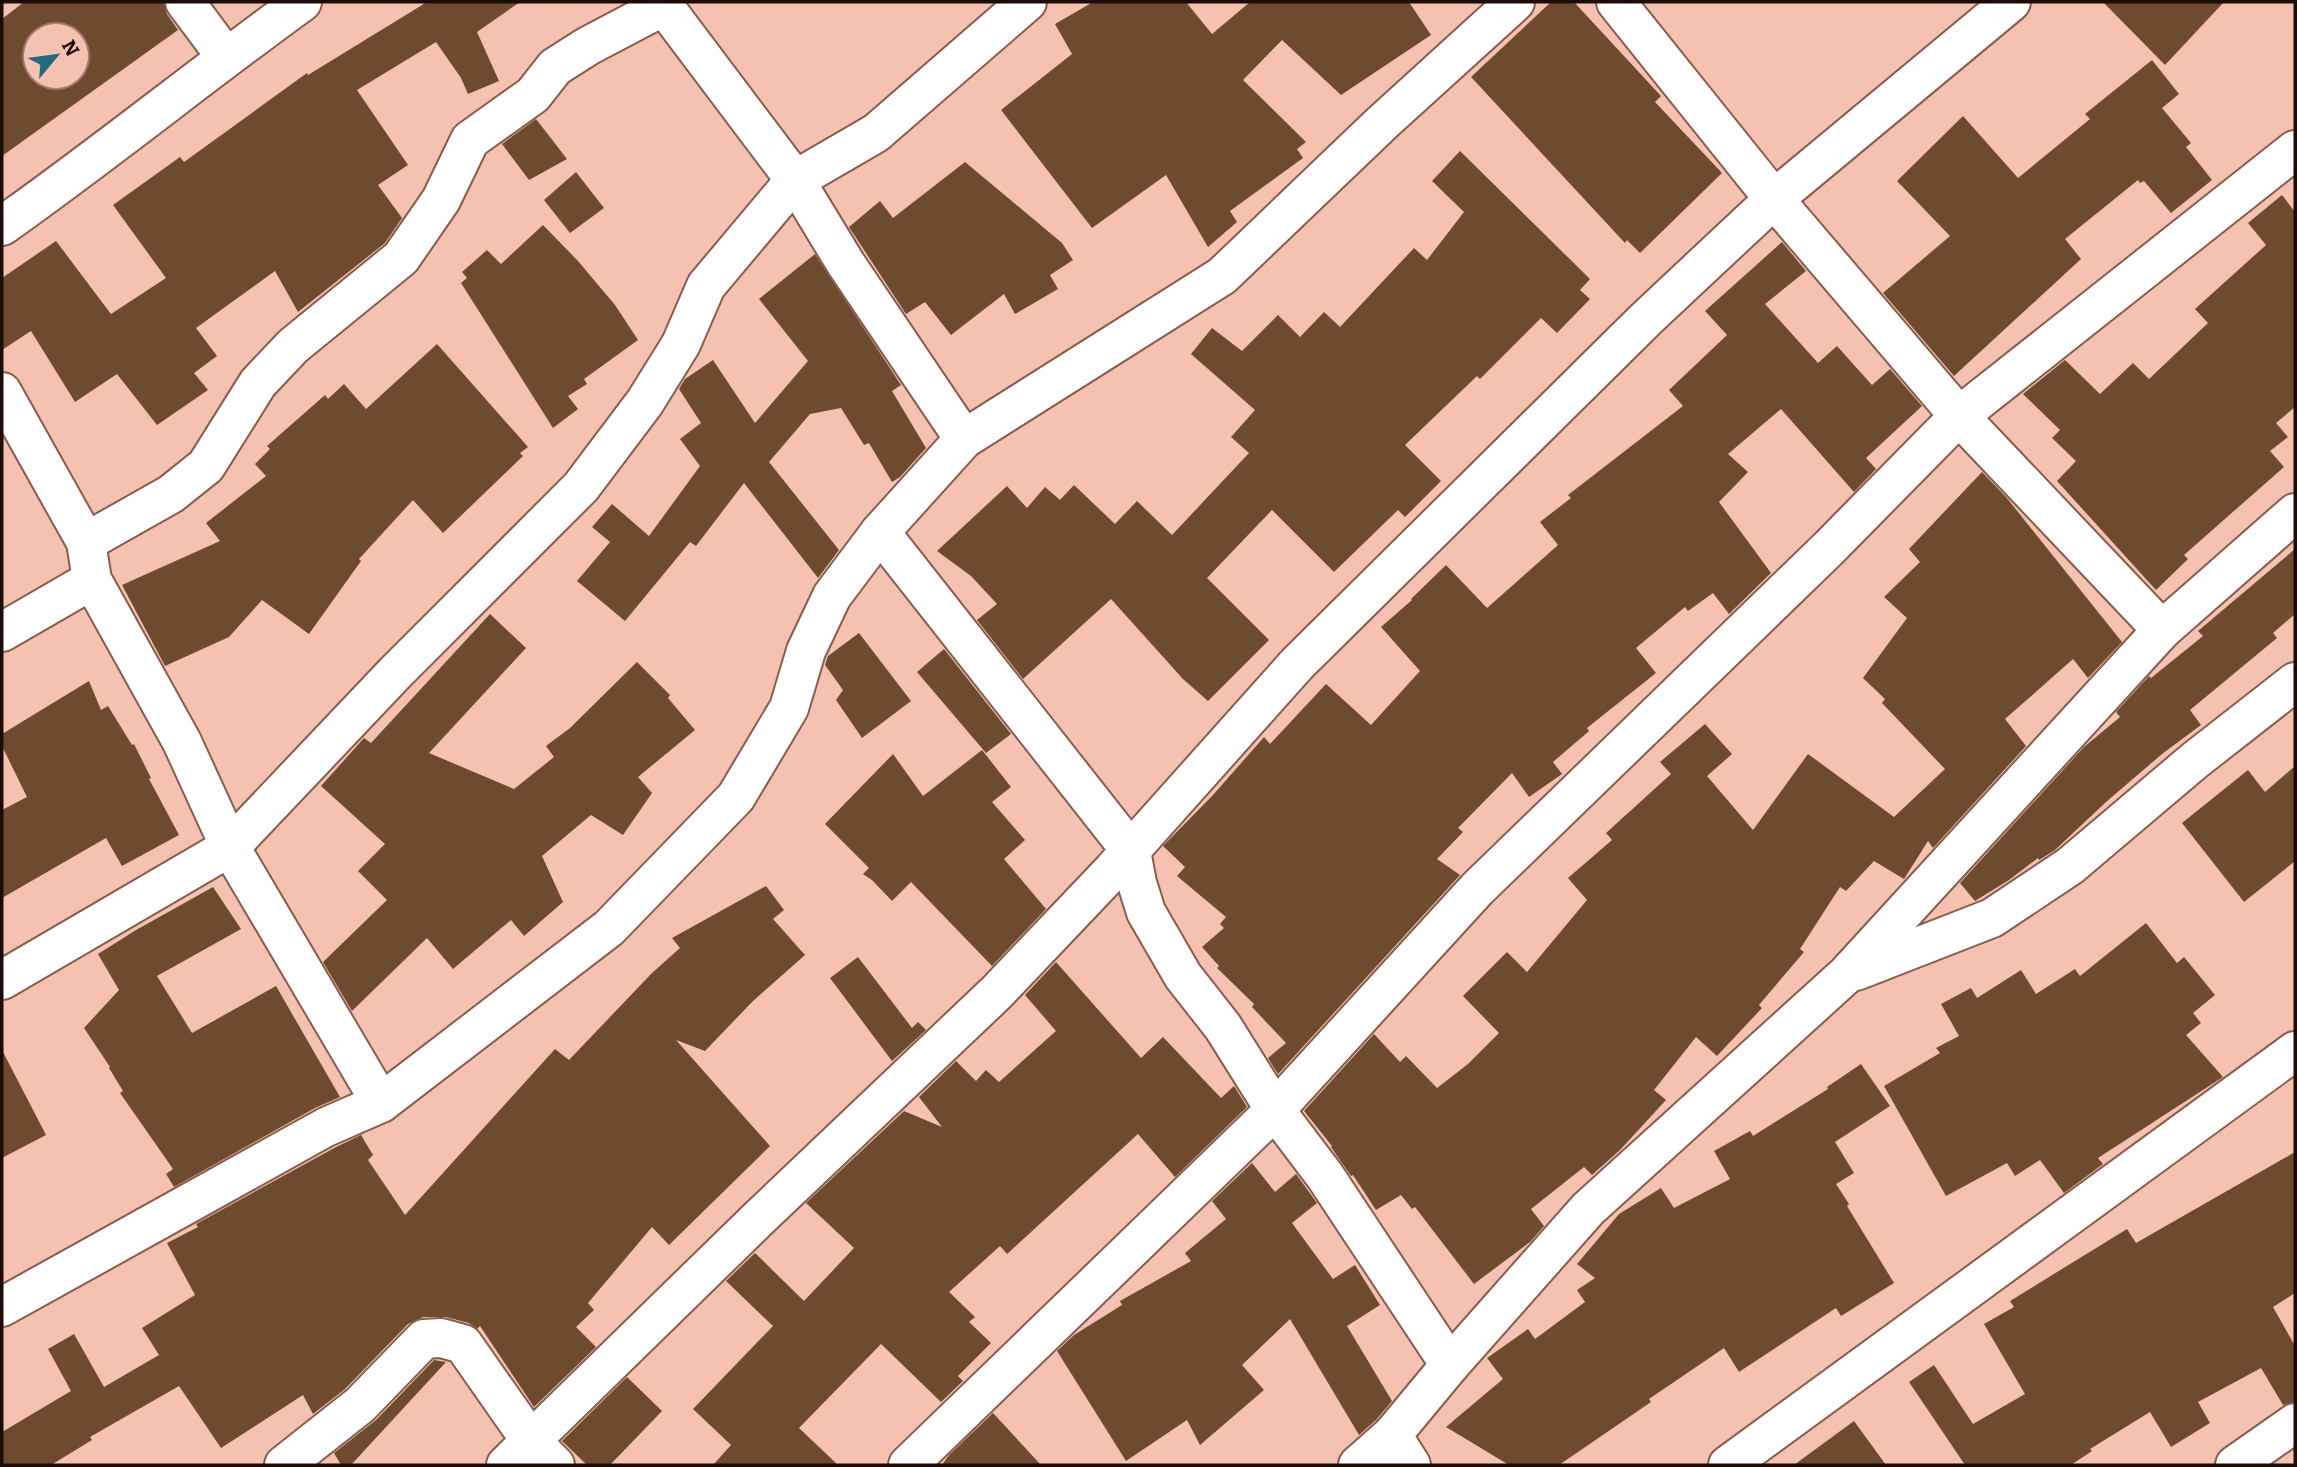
<svg xmlns="http://www.w3.org/2000/svg" width="2297" height="1467" font-family="Bitter,serif">
<rect width="100%" height="100%" fill="#f5c2b1"/>
<g fill="#6e4b2e" fill-rule="evenodd">
<path d="M 24,2 L 164,2 L 167,14 L 178,30 L 2,156 L 2,19 ZM 35,35 L 77,35 L 77,77 L 35,77 Z"/>
<path d="M 427,2 L 520,2 L 477,32 L 499,81 L 468,94 L 461,78 L 436,42 L 357,90 L 408,165 L 378,185 L 402,218 L 385,243 L 298,312 L 275,271 L 196,328 L 217,356 L 194,373 L 208,390 L 157,425 L 117,374 L 75,402 L 31,331 L 2,350 L 2,278 L 56,241 L 111,314 L 166,278 L 113,205 L 180,157 L 184,162 L 307,73 L 308,75 Z"/>
<path d="M 1093,2 L 1186,2 L 1212,34 L 1250,2 L 1409,2 L 1431,35 L 1341,95 L 1282,40 L 1243,80 L 1306,142 L 1297,149 L 1303,158 L 1230,211 L 1237,222 L 1208,247 L 1166,175 L 1092,228 L 1001,110 L 1072,54 L 1055,24 Z"/>
<path d="M 1551,2 L 1574,2 L 1661,96 L 1655,102 L 1722,173 L 1640,253 L 1627,240 L 1625,243 L 1471,77 Z"/>
<path d="M 2103,2 L 2224,2 L 2165,65 Z"/>
<path d="M 2152,60 L 2179,94 L 2162,108 L 2191,143 L 2186,147 L 2212,180 L 2171,213 L 2144,181 L 2140,183 L 2138,180 L 2065,239 L 2081,259 L 1954,376 L 1883,293 L 1950,236 L 1897,181 L 1963,116 L 2018,178 L 2090,119 L 2085,114 Z"/>
<path d="M 536,119 L 567,159 L 529,180 L 502,144 Z"/>
<path d="M 1460,151 L 1590,279 L 1580,290 L 1590,299 L 1557,333 L 1541,318 L 1480,379 L 1477,376 L 1405,445 L 1441,481 L 1405,517 L 1398,510 L 1334,572 L 1272,510 L 1207,578 L 1269,640 L 1208,701 L 1183,679 L 1111,599 L 1023,679 L 977,620 L 997,604 L 971,576 L 937,551 L 1007,486 L 1027,508 L 1045,487 L 1060,500 L 1074,485 L 1115,524 L 1137,501 L 1172,535 L 1249,453 L 1231,437 L 1255,410 L 1191,354 L 1212,328 L 1242,351 L 1278,315 L 1300,337 L 1324,312 L 1340,327 L 1414,248 L 1427,260 L 1464,212 L 1432,181 Z"/>
<path d="M 965,162 L 1062,243 L 1073,260 L 1050,275 L 1058,289 L 1015,314 L 1004,294 L 951,335 L 925,302 L 906,314 L 849,227 L 880,201 L 893,218 Z"/>
<path d="M 576,172 L 604,208 L 570,233 L 544,200 Z"/>
<path d="M 2282,195 L 2295,212 L 2295,407 L 2276,423 L 2288,437 L 2270,451 L 2284,467 L 2184,555 L 2188,559 L 2156,590 L 2057,481 L 2076,461 L 2052,438 L 2060,430 L 2023,394 L 2065,360 L 2100,394 L 2133,363 L 2149,379 L 2208,323 L 2195,309 L 2266,245 L 2248,223 Z"/>
<path d="M 543,225 L 578,261 L 615,305 L 638,340 L 584,379 L 587,384 L 568,396 L 578,409 L 553,428 L 461,283 L 467,278 L 462,272 L 487,250 L 501,264 Z"/>
<path d="M 1782,242 L 1806,271 L 1765,304 L 1818,363 L 1837,346 L 1872,385 L 1890,369 L 1922,406 L 1866,458 L 1876,469 L 1854,492 L 1781,409 L 1728,454 L 1748,472 L 1719,502 L 1771,573 L 1729,614 L 1713,593 L 1688,611 L 1685,607 L 1636,648 L 1656,673 L 1587,728 L 1589,731 L 1553,762 L 1562,774 L 1529,797 L 1512,773 L 1458,828 L 1463,832 L 1437,859 L 1460,875 L 1278,1074 L 1268,1058 L 1286,1043 L 1252,1007 L 1254,1004 L 1217,968 L 1219,966 L 1202,947 L 1224,928 L 1220,924 L 1226,917 L 1177,876 L 1185,867 L 1163,846 L 1213,795 L 1264,737 L 1270,744 L 1326,684 L 1371,725 L 1420,671 L 1381,627 L 1412,600 L 1411,599 L 1446,565 L 1487,608 L 1558,545 L 1540,522 L 1571,498 L 1568,495 L 1683,406 L 1669,390 L 1727,335 L 1705,311 Z"/>
<path d="M 815,254 L 901,385 L 892,391 L 926,448 L 900,477 L 892,482 L 869,443 L 864,445 L 841,408 L 810,414 L 769,462 L 839,550 L 818,578 L 744,483 L 696,546 L 690,542 L 625,621 L 577,581 L 610,542 L 592,527 L 612,504 L 649,536 L 700,466 L 680,439 L 701,423 L 679,389 L 685,379 L 713,360 L 755,423 L 808,361 L 759,299 Z"/>
<path d="M 437,344 L 528,447 L 520,453 L 523,456 L 443,533 L 413,500 L 359,559 L 361,561 L 309,634 L 262,600 L 229,637 L 165,666 L 122,585 L 220,541 L 206,523 L 266,476 L 255,464 L 270,449 L 267,446 L 325,395 L 328,399 L 344,384 L 366,409 Z"/>
<path d="M 1982,472 L 2006,497 L 2122,642 L 2088,678 L 2073,659 L 2005,719 L 2026,746 L 1933,848 L 1928,841 L 1904,879 L 1874,861 L 1846,891 L 1840,887 L 1800,949 L 1804,952 L 1759,1005 L 1762,1008 L 1717,1056 L 1696,1037 L 1654,1090 L 1666,1100 L 1620,1150 L 1592,1175 L 1584,1167 L 1531,1209 L 1544,1226 L 1530,1242 L 1474,1284 L 1415,1207 L 1412,1209 L 1401,1195 L 1376,1210 L 1353,1175 L 1351,1176 L 1331,1147 L 1332,1146 L 1304,1111 L 1374,1034 L 1400,1062 L 1406,1056 L 1437,1088 L 1468,1064 L 1499,1033 L 1463,996 L 1507,952 L 1527,972 L 1587,900 L 1568,878 L 1612,840 L 1606,833 L 1671,774 L 1660,762 L 1705,724 L 1732,754 L 1707,776 L 1753,830 L 1808,754 L 1894,817 L 1945,769 L 1882,703 L 1885,699 L 1863,678 L 1907,618 L 1884,597 L 1920,562 L 1909,549 Z"/>
<path d="M 2295,549 L 2295,614 L 2273,633 L 2277,638 L 2190,710 L 2201,725 L 2162,754 L 2106,802 L 2055,850 L 2039,860 L 2038,858 L 2009,880 L 1975,901 L 1960,883 L 2084,747 L 2120,717 L 2116,712 L 2149,676 L 2151,678 L 2203,636 L 2198,631 Z"/>
<path d="M 490,614 L 526,648 L 429,753 L 514,789 L 554,757 L 546,746 L 570,728 L 637,662 L 670,695 L 668,698 L 695,730 L 638,777 L 652,793 L 623,835 L 591,815 L 542,856 L 563,902 L 524,936 L 511,920 L 453,969 L 427,938 L 352,1011 L 323,962 L 387,900 L 358,871 L 385,844 L 321,786 L 364,738 L 371,743 Z"/>
<path d="M 859,633 L 911,701 L 862,738 L 836,700 L 843,690 L 825,665 L 828,656 Z"/>
<path d="M 944,649 L 1011,734 L 986,753 L 917,672 Z"/>
<path d="M 89,681 L 101,710 L 108,706 L 132,745 L 134,744 L 151,778 L 149,779 L 179,835 L 122,866 L 106,838 L 2,898 L 2,810 L 27,797 L 2,746 L 2,734 Z"/>
<path d="M 982,750 L 1011,787 L 992,802 L 1025,840 L 1004,859 L 1046,909 L 992,966 L 911,882 L 892,901 L 872,880 L 863,874 L 869,868 L 825,824 L 893,754 L 923,796 Z"/>
<path d="M 2295,766 L 2295,861 L 2244,902 L 2182,823 L 2248,770 L 2265,792 Z"/>
<path d="M 766,886 L 784,910 L 773,919 L 805,955 L 753,1001 L 705,1051 L 676,1040 L 770,1146 L 669,1245 L 652,1227 L 588,1303 L 594,1310 L 576,1327 L 596,1347 L 534,1407 L 480,1326 L 477,1329 L 469,1323 L 446,1317 L 423,1317 L 408,1324 L 345,1389 L 313,1414 L 303,1395 L 221,1448 L 179,1386 L 90,1437 L 92,1440 L 51,1465 L 2,1465 L 2,1432 L 71,1391 L 48,1349 L 74,1334 L 104,1387 L 159,1355 L 142,1328 L 195,1295 L 167,1243 L 198,1227 L 196,1224 L 336,1147 L 361,1135 L 373,1155 L 368,1160 L 405,1215 L 555,1049 L 569,1060 L 652,973 L 680,948 L 672,938 Z"/>
<path d="M 213,887 L 241,929 L 157,976 L 192,1033 L 276,986 L 340,1097 L 315,1108 L 174,1187 L 166,1174 L 173,1169 L 120,1093 L 123,1091 L 109,1068 L 110,1067 L 84,1028 L 119,990 L 98,954 L 136,930 Z"/>
<path d="M 2146,923 L 2177,963 L 2184,957 L 2215,995 L 2193,1013 L 2201,1023 L 2186,1035 L 2223,1077 L 2098,1158 L 2103,1164 L 2064,1193 L 2040,1160 L 2015,1176 L 2007,1163 L 1946,1196 L 1884,1086 L 1940,1053 L 1936,1048 L 1959,1036 L 1941,1004 L 1971,988 L 1977,998 L 2021,970 L 2036,994 L 2075,969 L 2080,976 Z"/>
<path d="M 858,957 L 912,1028 L 918,1022 L 926,1030 L 892,1061 L 830,978 Z"/>
<path d="M 1056,962 L 1141,1058 L 1163,1037 L 1221,1098 L 1234,1086 L 1247,1107 L 1175,1177 L 1138,1134 L 1007,1254 L 1000,1246 L 949,1292 L 975,1317 L 969,1322 L 991,1343 L 958,1376 L 963,1381 L 941,1402 L 881,1344 L 799,1428 L 838,1465 L 713,1465 L 731,1445 L 693,1409 L 773,1326 L 726,1281 L 755,1253 L 804,1301 L 854,1248 L 806,1203 L 904,1111 L 942,1127 L 919,1097 L 956,1061 L 976,1081 L 986,1070 L 999,1082 L 1056,1031 L 1025,995 Z"/>
<path d="M 2,1050 L 46,1135 L 2,1158 Z"/>
<path d="M 1861,1064 L 1890,1106 L 1835,1142 L 1854,1173 L 1836,1184 L 1849,1204 L 1847,1206 L 1894,1283 L 1841,1316 L 1836,1308 L 1739,1372 L 1724,1348 L 1649,1399 L 1651,1402 L 1559,1465 L 1509,1465 L 1446,1427 L 1503,1379 L 1487,1358 L 1528,1329 L 1535,1339 L 1585,1302 L 1577,1290 L 1595,1278 L 1577,1264 L 1619,1214 L 1661,1188 L 1674,1208 L 1730,1179 L 1714,1151 L 1750,1131 L 1753,1136 L 1828,1089 L 1827,1087 Z"/>
<path d="M 2295,1152 L 2295,1293 L 2273,1307 L 2295,1346 L 2295,1402 L 2283,1405 L 2261,1368 L 2198,1402 L 2210,1423 L 2171,1447 L 2150,1412 L 2090,1449 L 2092,1451 L 2071,1465 L 1965,1465 L 1909,1382 L 1934,1365 L 1973,1424 L 2025,1394 L 1984,1324 L 2014,1307 L 2010,1301 L 2127,1229 L 2136,1243 Z"/>
<path d="M 1252,1163 L 1275,1192 L 1296,1174 L 1317,1203 L 1292,1223 L 1333,1279 L 1355,1265 L 1380,1305 L 1347,1326 L 1392,1401 L 1376,1420 L 1359,1435 L 1290,1319 L 1242,1365 L 1264,1390 L 1200,1445 L 1187,1420 L 1126,1461 L 1057,1351 L 1074,1335 L 1122,1305 L 1120,1301 L 1191,1261 L 1185,1253 L 1226,1219 L 1212,1201 Z"/>
<path d="M 434,1360 L 446,1362 L 351,1465 L 341,1465 L 334,1453 L 376,1420 Z"/>
<path d="M 627,1377 L 662,1411 L 610,1465 L 587,1465 L 562,1441 Z"/>
<path d="M 993,1413 L 1041,1465 L 942,1465 L 949,1455 Z"/>
<path d="M 1854,1421 L 1886,1465 L 1794,1465 Z"/>
</g>
<g fill="none" stroke-linecap="round" stroke-linejoin="round">
<defs>
<g id="minor">
<path d="M 185,2 L 226,57"/>
<path d="M 661,2 L 795,180 L 846,264 L 964,439"/>
<path d="M 1616,2 L 1774,199 L 1959,416 L 2162,630 L 2295,513"/>
<path d="M 2,226 C 104,154 201,75 302,2"/>
<path d="M 2,392 L 86,542 L 92,580 L 182,742 L 230,847 L 381,1103"/>
<path d="M 880,532 L 1131,851 L 1137,883 L 1146,912 L 1183,976 L 1223,1027 L 1275,1110 L 1325,1176 L 1450,1365 L 1392,1435 L 1411,1465"/>
<path d="M 86,542 L 171,494 L 206,466 L 258,383 L 293,346 L 401,258 L 441,200 L 470,140 L 533,95 L 555,67 L 588,46 L 664,6"/>
<path d="M 2,632 L 92,580"/>
<path d="M 1856,971 L 1992,918 L 2070,866 L 2194,761 L 2295,682"/>
<path d="M 2,980 L 230,847 L 395,673 L 581,487 L 645,402 L 681,344 L 706,286 L 795,180 L 876,133 L 1027,2"/>
<path d="M 2,1307 L 326,1127 L 381,1103 L 609,928 L 736,797 L 789,708 L 806,651 L 832,596 L 880,532 L 964,439 L 1222,276 L 1382,123 L 1515,2"/>
<path d="M 1450,1365 L 1588,1209 L 1847,974 L 2162,630"/>
<path d="M 284,1465 L 360,1405 L 424,1339 L 441,1338 L 463,1344 L 531,1441 L 555,1465"/>
<path d="M 506,1465 L 757,1220 L 997,992 L 1113,870 L 1297,664 L 1646,319 L 1774,199 L 2011,2"/>
<path d="M 908,1465 L 1275,1110 L 1477,889 L 1829,548 L 1959,416 L 2295,150"/>
<path d="M 1358,1465 L 1392,1435"/>
<path d="M 1728,1465 L 2295,1051"/>
<path d="M 2235,1465 L 2295,1423"/>
</g>
</defs>
<use href="#minor" stroke="#895c4d" stroke-width="42"/>
<use href="#minor" stroke="#fff" stroke-width="38"/>
</g>
<rect width="2297" height="1467" fill="none" stroke="#1c0b06" stroke-width="7"/>
<g transform="translate(56 56) rotate(61)"><circle r="33" fill="#f5c2b1" stroke="#9e796d" stroke-width="2"/>
<path d="M0-5L12 26L0 18L-12 26Z" fill="#26687b"/>
<text y="-10" font-size="19" font-weight="bold" text-anchor="middle" fill="#1c0b06">N</text>
</g>
</svg>
